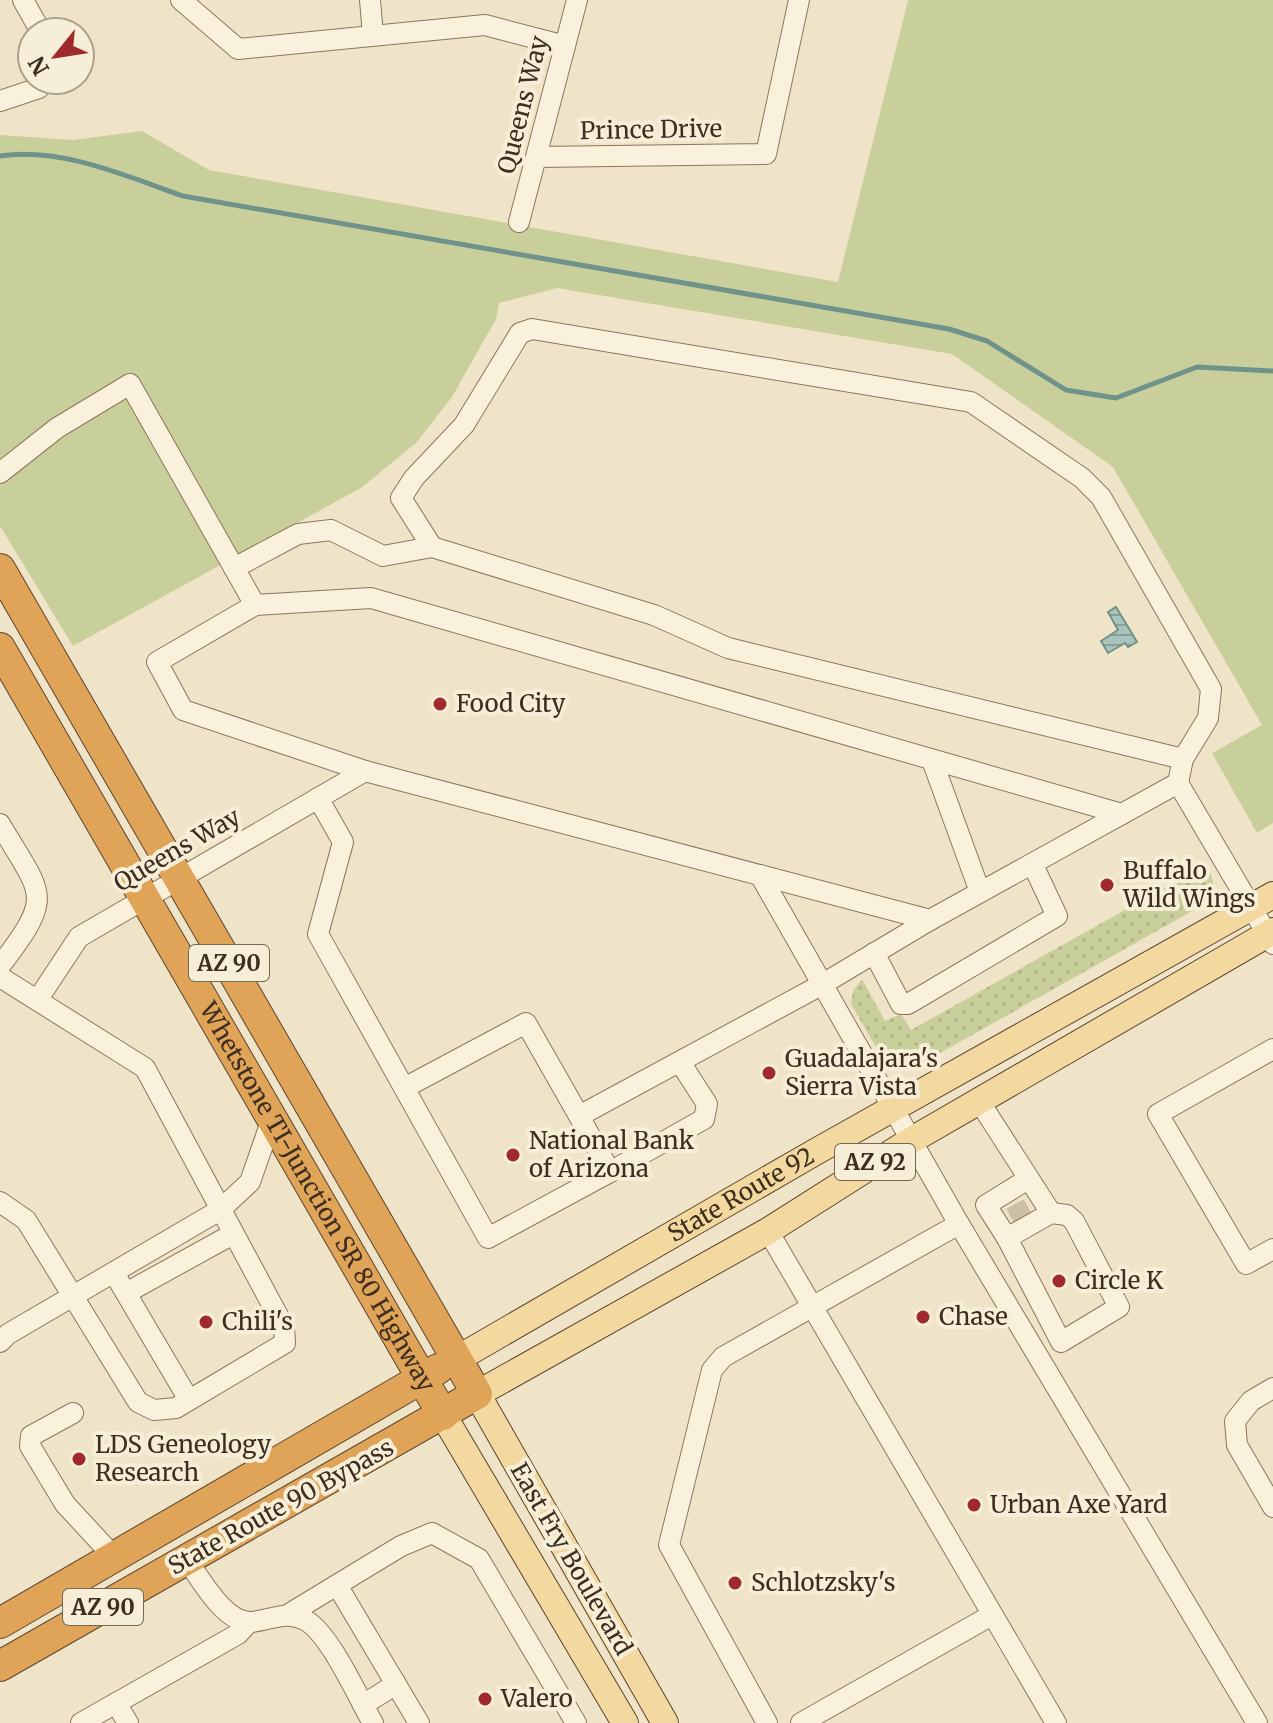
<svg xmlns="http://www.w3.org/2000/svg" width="1273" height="1723" font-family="Merriweather,serif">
<defs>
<pattern id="park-dots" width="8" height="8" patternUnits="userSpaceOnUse" patternTransform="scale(2)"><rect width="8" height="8" fill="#c9cf9b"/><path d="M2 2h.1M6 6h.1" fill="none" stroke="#aeb285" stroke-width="1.8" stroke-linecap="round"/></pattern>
<pattern id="water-rules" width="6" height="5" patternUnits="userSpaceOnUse" patternTransform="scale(2)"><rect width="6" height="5" fill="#a9c4bc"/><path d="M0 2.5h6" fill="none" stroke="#8ba098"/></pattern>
</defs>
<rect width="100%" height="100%" fill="#f0e4c8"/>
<path fill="#c9cf9b" d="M 908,0 L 1273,0 L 1273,823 L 1257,833 L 1212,753 L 1262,725 L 1113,467 L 952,354 L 557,288 L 499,303 L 496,319 L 452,397 L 416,443 L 361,488 L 73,646 L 0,526 L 0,135 L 73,140 L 142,131 L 209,170 L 838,282 Z"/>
<path fill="url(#park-dots)" d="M 1207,864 L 1215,888 L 1210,901 L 910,1070 L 895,1068 L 877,1049 L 851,1004 L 853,991 L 862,979 L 885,1021 L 901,1014 L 911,1030 Z"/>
<path fill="url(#water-rules)" stroke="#6f938a" stroke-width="2" d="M 1116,607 L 1137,642 L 1128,647 L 1125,643 L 1108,653 L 1101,641 L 1118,630 L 1108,612 Z"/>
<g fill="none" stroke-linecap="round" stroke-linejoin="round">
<path stroke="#6f938a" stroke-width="5" d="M 0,156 C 61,147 126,176 183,196 L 949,329 L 987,341 L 1066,390 L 1116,398 L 1197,367 L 1273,371"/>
<path stroke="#ccc0a6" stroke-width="20" stroke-dasharray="20 10" stroke-linecap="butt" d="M 1015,1204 L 1023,1219"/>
<defs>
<g id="minor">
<path d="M 23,0 L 41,32"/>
<path d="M 181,0 L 238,49 L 485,25 L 565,46"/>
<path d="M 370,0 L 373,35"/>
<path d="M 0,101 L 39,88 L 45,80"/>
<path d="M 537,157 L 766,154 L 799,0"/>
<path d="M 519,222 L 577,0"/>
<path d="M 0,473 L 57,428 L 130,384 L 255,605 L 157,662 L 183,710 L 365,771 L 930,920 L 1178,783 L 1183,759 L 1208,718 L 1211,689 L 1101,497 L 1082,478 L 971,402 L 532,329 L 520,333 L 464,425 L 414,478 L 401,498 L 432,547 L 654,615 L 728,648 L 1183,759"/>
<path d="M 234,568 L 298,534 L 331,530 L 383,556 L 432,547"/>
<path d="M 255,605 L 371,598 L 1122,814"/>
<path d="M 932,760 L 980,892"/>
<path d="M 1178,783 L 1273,944"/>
<path d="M 318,798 L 343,842 L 318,934 L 488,1238 L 610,1172 L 579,1116"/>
<path d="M 0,824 C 43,897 55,894 0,966"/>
<path d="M 760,875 L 959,1224 L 723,1357 L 712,1370 L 669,1545 L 767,1723"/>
<path d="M 874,953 L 901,1004 L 908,1004 L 1057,916 L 1033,865"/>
<path d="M 0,977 L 145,1068 L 284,1327 L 285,1343 L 176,1408 L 154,1410 L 138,1402 L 26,1220 L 0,1202"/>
<path d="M 38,999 L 79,937 L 365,771"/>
<path d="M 1273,1049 L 1158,1114 L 1246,1264 L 1273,1249"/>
<path d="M 406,1087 L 526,1023 L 579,1116 L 821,985 L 930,920"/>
<path d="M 979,1101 L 1051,1213 L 1007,1238 L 986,1205 L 1028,1179"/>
<path d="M 610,1172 L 704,1119 L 707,1104 L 680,1062"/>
<path d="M 959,1224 L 1257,1723"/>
<path d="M 768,1231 L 1056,1723"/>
<path d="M 1007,1238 L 1061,1342 L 1119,1307 L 1074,1221 L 1067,1215 L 1051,1213"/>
<path d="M 114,1273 L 189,1400"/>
<path d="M 126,1293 L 233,1234"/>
<path d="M 0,1342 L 8,1334 L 220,1210 L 250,1182 L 273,1116"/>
<path d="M 1273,1388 L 1251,1401 L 1235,1421 L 1237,1445 L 1273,1507"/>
<path d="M 73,1413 L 31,1436 L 30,1446 L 65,1504 L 113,1556"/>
<path d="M 186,1559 C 201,1579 224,1623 251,1622 C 272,1620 285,1610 305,1620 C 330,1633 358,1698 373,1723"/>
<path d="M 337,1585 L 419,1723"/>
<path d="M 289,1614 L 401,1546 L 432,1533 L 479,1559 L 576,1723"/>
<path d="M 116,1703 L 128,1723"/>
<path d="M 363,1705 L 396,1684"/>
<path d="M 81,1723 L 238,1634 L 249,1622"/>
<path d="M 801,1723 L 992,1615"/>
</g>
<g id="major">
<path id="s1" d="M 457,1359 L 817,1151 L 1273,895"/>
<path d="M 443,1415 L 625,1723"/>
<path d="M 665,1723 L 477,1394 L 768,1231 L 910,1141 L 1273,931"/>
</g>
<g id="highway">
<path d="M 0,569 L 477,1394 L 0,1666"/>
<path id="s2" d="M 0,648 L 443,1415"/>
<path d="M 0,1623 L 438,1369"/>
</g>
</defs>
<use href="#minor" stroke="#8d765c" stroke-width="22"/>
<use href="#major" stroke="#5b4430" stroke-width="28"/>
<use href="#highway" stroke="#5b4430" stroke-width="32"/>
<use href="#minor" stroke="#faf1dc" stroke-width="20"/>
<use href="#major" stroke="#f3d9a0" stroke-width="26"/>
<use href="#highway" stroke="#e0a458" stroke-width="30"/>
</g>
<g fill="#9e2a2b" stroke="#f7eed8" stroke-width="3">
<circle cx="440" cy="704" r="8"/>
<circle cx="1107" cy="885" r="8"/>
<circle cx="769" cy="1073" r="8"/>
<circle cx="513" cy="1155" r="8"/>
<circle cx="1059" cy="1281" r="8"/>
<circle cx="923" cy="1317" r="8"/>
<circle cx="206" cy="1322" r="8"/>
<circle cx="79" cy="1459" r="8"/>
<circle cx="974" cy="1505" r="8"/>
<circle cx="735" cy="1583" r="8"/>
<circle cx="485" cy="1699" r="8"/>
</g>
<g text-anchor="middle" stroke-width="8" stroke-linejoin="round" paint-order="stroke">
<g fill="#f7eed8" stroke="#756857" stroke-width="2">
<rect x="189" y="945" width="80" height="36" rx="6"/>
<rect x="835" y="1144" width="80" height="36" rx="6"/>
<rect x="63" y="1589" width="80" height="36" rx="6"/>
</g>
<g font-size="22" font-weight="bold" fill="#3d2e20">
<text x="229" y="971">AZ 90</text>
<text x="875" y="1170">AZ 92</text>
<text x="103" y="1615">AZ 90</text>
</g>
<g font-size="24" fill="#3d2e20" stroke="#f7eed8">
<text transform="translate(523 105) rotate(-76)" y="8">Queens Way</text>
<text transform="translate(651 130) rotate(-1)" y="8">Prince Drive</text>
<text transform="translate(177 850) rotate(-30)" y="8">Queens Way</text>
<text dy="8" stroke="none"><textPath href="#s1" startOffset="328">State Route 92</textPath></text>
<text dy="8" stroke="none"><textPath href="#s2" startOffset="634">Whetstone TI-Junction SR 80 Highway</textPath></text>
<text transform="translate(281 1507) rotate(-29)" y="8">State Route 90 Bypass</text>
<text transform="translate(571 1559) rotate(60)" y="8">East Fry Boulevard</text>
</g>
<g font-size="24" fill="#3d2e20" stroke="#f7eed8" text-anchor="start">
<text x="456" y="712">Food City</text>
<text x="1123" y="879">Buffalo<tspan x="1123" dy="28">Wild Wings</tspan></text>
<text x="785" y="1067">Guadalajara's<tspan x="785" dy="28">Sierra Vista</tspan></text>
<text x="529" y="1149">National Bank<tspan x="529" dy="28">of Arizona</tspan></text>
<text x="1075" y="1289">Circle K</text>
<text x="939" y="1325">Chase</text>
<text x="222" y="1330">Chili's</text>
<text x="95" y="1453">LDS Geneology<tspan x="95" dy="28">Research</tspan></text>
<text x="990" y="1513">Urban Axe Yard</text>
<text x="751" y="1591">Schlotzsky's</text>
<text x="501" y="1707">Valero</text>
</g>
</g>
<g transform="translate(56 56) rotate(240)"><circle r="38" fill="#f7eed8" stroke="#ada18e" stroke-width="2"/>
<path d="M0-6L14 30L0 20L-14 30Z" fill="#9e2a2b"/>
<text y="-12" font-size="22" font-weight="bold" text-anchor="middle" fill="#3d2e20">N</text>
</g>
</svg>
